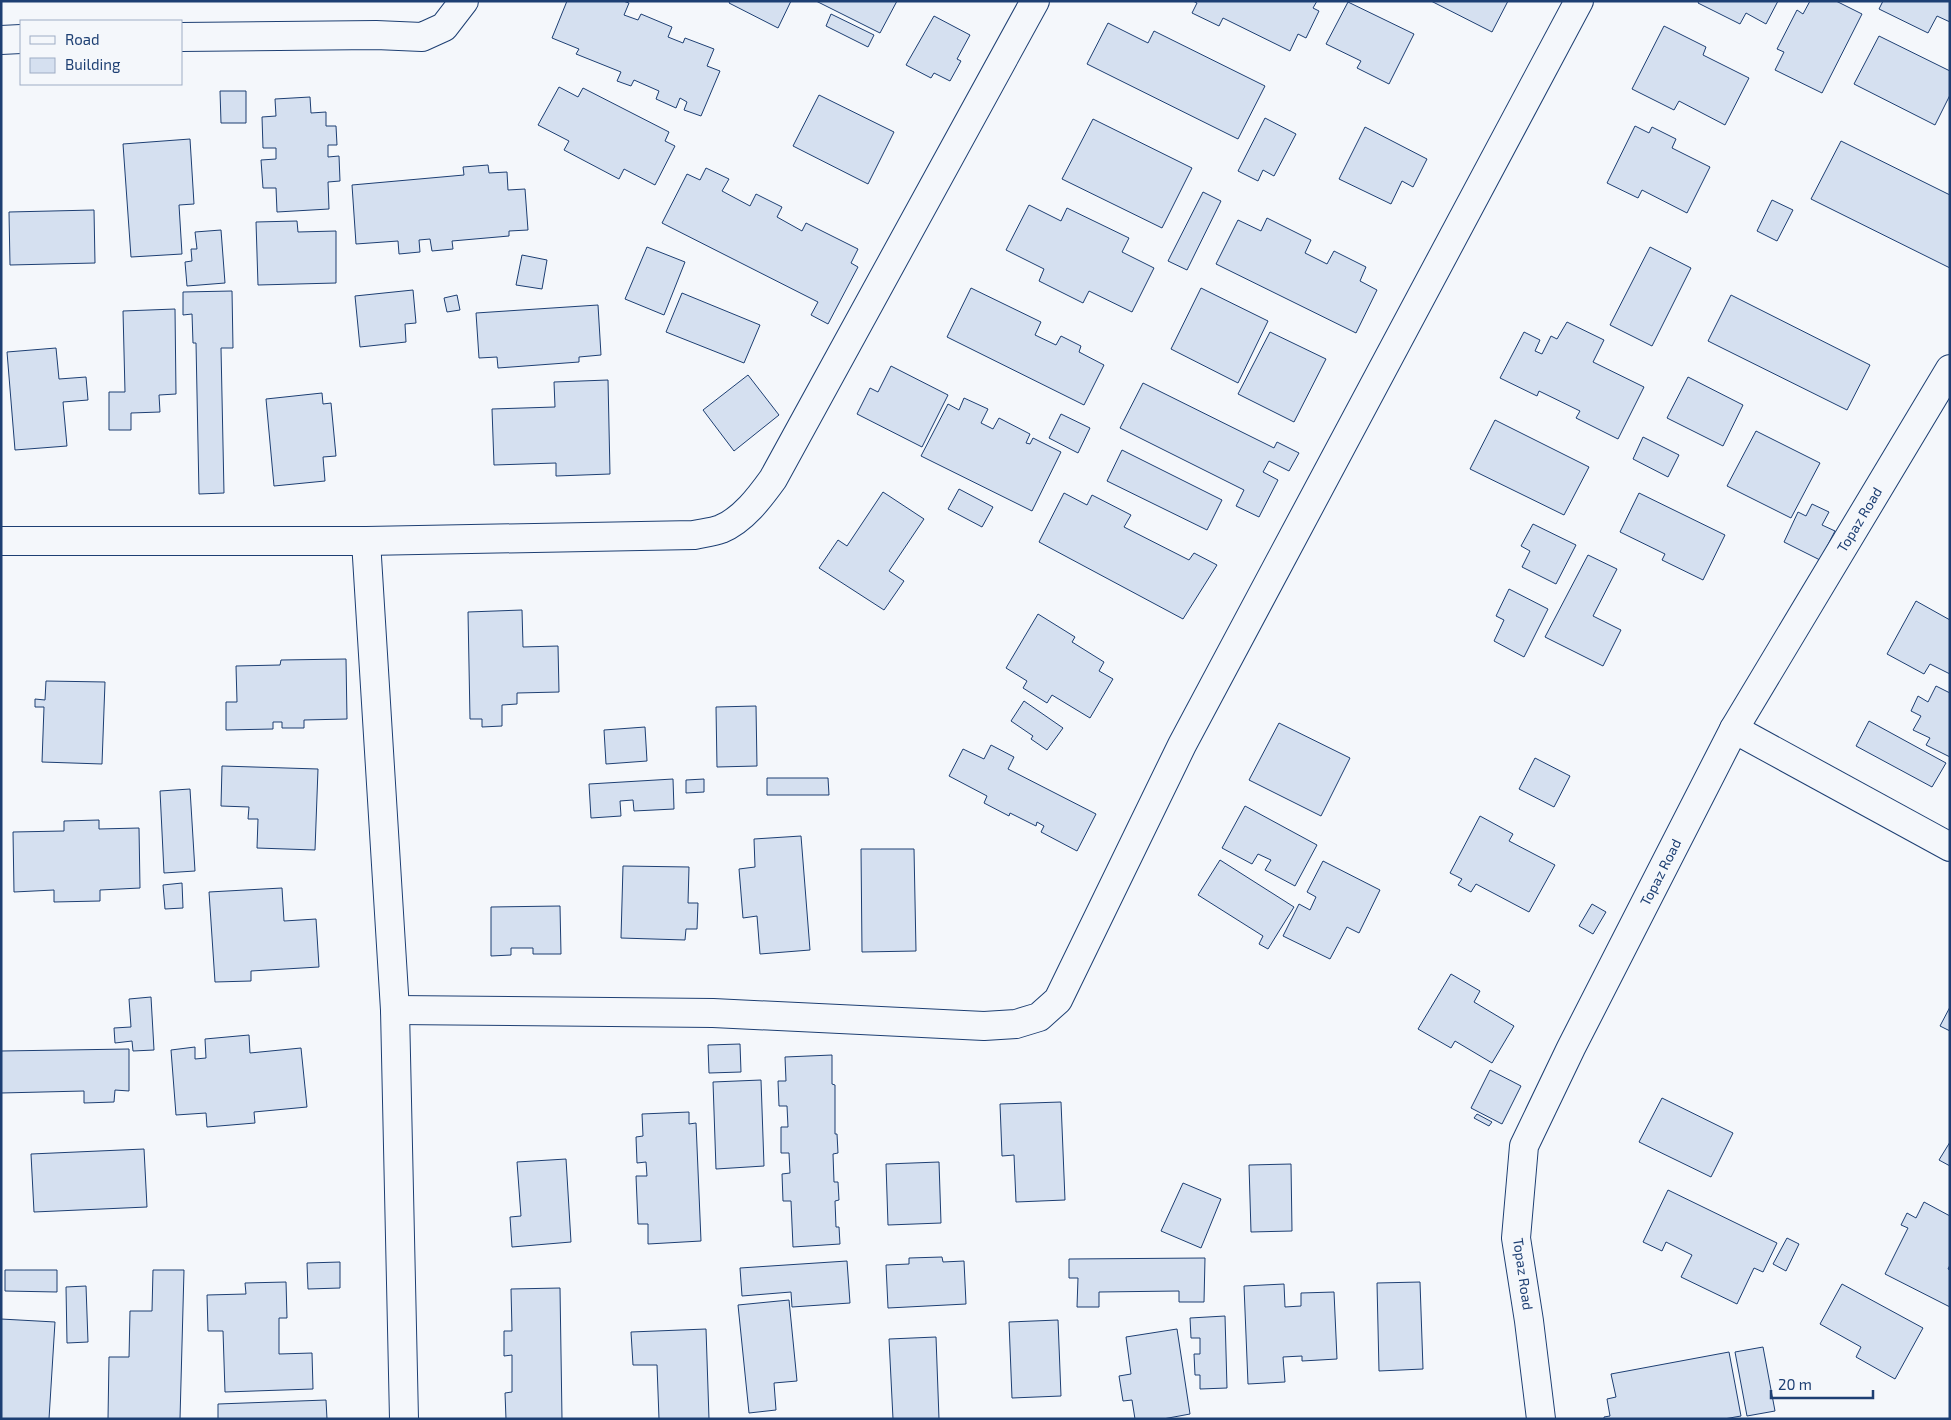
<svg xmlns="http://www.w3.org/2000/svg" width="1951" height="1420" font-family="'Exo 2',sans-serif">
<rect width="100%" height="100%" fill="#f4f7fb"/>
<g fill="#d5e0f0" stroke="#1d3f73">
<path d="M 567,1 L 623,1 L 629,3 L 624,15 L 638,20 L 641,14 L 672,27 L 668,37 L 683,43 L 685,38 L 714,49 L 707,66 L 720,71 L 701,116 L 684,110 L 687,102 L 680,98 L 676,108 L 656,99 L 659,91 L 634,80 L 631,86 L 617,81 L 621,72 L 576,54 L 579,49 L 552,38 Z"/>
<path d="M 730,1 L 791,1 L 778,28 L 729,3 Z"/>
<path d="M 816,1 L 897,1 L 880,33 Z"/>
<path d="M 1193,1 L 1317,1 L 1313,8 L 1319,11 L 1306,38 L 1298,34 L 1290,51 L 1223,18 L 1219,26 L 1192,13 L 1197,3 Z"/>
<path d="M 1431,1 L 1508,1 L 1492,32 Z"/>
<path d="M 1699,1 L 1778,1 L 1766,24 L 1746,13 L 1740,24 L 1698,3 Z"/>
<path d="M 1810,1 L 1836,1 L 1862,14 L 1822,93 L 1775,70 L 1784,52 L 1777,49 L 1797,10 L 1803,14 Z"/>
<path d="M 1883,1 L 1950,1 L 1950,22 L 1937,16 L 1928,33 L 1879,9 Z"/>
<path d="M 1348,2 L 1414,34 L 1389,84 L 1357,68 L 1361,61 L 1326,44 Z"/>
<path d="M 831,14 L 874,35 L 868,47 L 826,26 Z"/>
<path d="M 934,16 L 970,35 L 957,59 L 961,61 L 950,81 L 934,73 L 931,78 L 906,65 Z"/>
<path d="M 1108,23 L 1148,43 L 1154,31 L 1265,86 L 1238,139 L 1087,64 Z"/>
<path d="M 1664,26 L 1706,47 L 1703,55 L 1749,78 L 1725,125 L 1679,101 L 1674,110 L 1632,89 Z"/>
<path d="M 1879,36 L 1950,71 L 1950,95 L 1935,125 L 1854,84 Z"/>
<path d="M 559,87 L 578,97 L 583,88 L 669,132 L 665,141 L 675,146 L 655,185 L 624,169 L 619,179 L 564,150 L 569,141 L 538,125 Z"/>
<path d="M 220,91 L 246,91 L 246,123 L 221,123 Z"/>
<path d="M 819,95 L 894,132 L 868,184 L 793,146 Z"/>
<path d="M 310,97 L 311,113 L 326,112 L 326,126 L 336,126 L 337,145 L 328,145 L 328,157 L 339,156 L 340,181 L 328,182 L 329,209 L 277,212 L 276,188 L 263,188 L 261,160 L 276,159 L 276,148 L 263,148 L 262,117 L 276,116 L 275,99 Z"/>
<path d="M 1265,118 L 1296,134 L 1274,176 L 1263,170 L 1258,181 L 1238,171 Z"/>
<path d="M 1093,119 L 1192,168 L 1162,228 L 1062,179 Z"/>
<path d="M 1635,126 L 1649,133 L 1652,127 L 1676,139 L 1672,148 L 1710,167 L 1687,213 L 1642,190 L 1638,198 L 1607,183 Z"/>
<path d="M 1365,127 L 1427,159 L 1413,187 L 1402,181 L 1391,204 L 1339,179 Z"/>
<path d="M 190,139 L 194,204 L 179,205 L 182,254 L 131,257 L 123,144 Z"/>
<path d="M 1841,141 L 1950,195 L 1950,268 L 1811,199 Z"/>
<path d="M 488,165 L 489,173 L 507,172 L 508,190 L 525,189 L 528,230 L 509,231 L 509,236 L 452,241 L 453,249 L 432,251 L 430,239 L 419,240 L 420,252 L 399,254 L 398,241 L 356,244 L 352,185 L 464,175 L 463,167 Z"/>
<path d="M 706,168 L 729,179 L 722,191 L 750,206 L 756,194 L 782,207 L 777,217 L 802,231 L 806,223 L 858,249 L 851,263 L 858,267 L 828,324 L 811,315 L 818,302 L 662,223 L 687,174 L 700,180 Z"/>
<path d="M 1203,192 L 1221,201 L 1187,270 L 1168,261 Z"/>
<path d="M 1772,200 L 1793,210 L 1777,241 L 1757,231 Z"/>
<path d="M 1029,205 L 1061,221 L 1067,208 L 1129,238 L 1122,252 L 1154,268 L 1132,312 L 1089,291 L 1083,303 L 1039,281 L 1044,269 L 1006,250 Z"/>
<path d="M 94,210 L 95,263 L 10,265 L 9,212 Z"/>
<path d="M 1267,218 L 1311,240 L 1305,253 L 1327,264 L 1334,251 L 1366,267 L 1360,281 L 1377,290 L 1356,333 L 1216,264 L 1238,220 L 1261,231 Z"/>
<path d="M 297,221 L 298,232 L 336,231 L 336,283 L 258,285 L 256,222 Z"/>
<path d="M 221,230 L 225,283 L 187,286 L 185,262 L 192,261 L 191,249 L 197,249 L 195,232 Z"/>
<path d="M 647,247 L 685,262 L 664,315 L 625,299 Z"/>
<path d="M 1650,247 L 1691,268 L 1652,346 L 1610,325 Z"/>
<path d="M 522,255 L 547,260 L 542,289 L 516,285 Z"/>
<path d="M 971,288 L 1041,322 L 1035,335 L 1056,345 L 1061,336 L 1081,346 L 1079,352 L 1104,365 L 1084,405 L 947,337 Z"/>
<path d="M 1201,288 L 1268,321 L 1238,383 L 1171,349 Z"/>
<path d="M 413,290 L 416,323 L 405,324 L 406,342 L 360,347 L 355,296 Z"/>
<path d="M 232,291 L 233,348 L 221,348 L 224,493 L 199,494 L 196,343 L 193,343 L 192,314 L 183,315 L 183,292 Z"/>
<path d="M 682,293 L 760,325 L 744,363 L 666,332 Z"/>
<path d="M 457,295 L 460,310 L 447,312 L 444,298 Z"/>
<path d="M 1731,295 L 1870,365 L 1847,410 L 1708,341 Z"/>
<path d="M 598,305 L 601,355 L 579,357 L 579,362 L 498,368 L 497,357 L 479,358 L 476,313 Z"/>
<path d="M 175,309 L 176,394 L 159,395 L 160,412 L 131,413 L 131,430 L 109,430 L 109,392 L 125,392 L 123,311 Z"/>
<path d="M 1567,322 L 1604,340 L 1593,362 L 1644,387 L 1618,439 L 1576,418 L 1580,411 L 1539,391 L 1537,396 L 1500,378 L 1524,332 L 1540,340 L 1535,351 L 1542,354 L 1551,336 L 1557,339 Z"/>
<path d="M 1270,332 L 1326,359 L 1294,422 L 1238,394 Z"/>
<path d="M 56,348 L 59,379 L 86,377 L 88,400 L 63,402 L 67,446 L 15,450 L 7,352 Z"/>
<path d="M 891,366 L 948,395 L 922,447 L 857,414 L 870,388 L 878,392 Z"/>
<path d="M 748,375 L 779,415 L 734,451 L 703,410 Z"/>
<path d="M 1688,377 L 1743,405 L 1723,446 L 1667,418 Z"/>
<path d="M 608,380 L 610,474 L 556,476 L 556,463 L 494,465 L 492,409 L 555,407 L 554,382 Z"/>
<path d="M 1143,383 L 1274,448 L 1277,442 L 1299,453 L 1289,471 L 1269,461 L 1263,472 L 1278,480 L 1259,517 L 1236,506 L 1244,490 L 1120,428 Z"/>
<path d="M 322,393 L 323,404 L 331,403 L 336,456 L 323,457 L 325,481 L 274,486 L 266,399 Z"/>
<path d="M 964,398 L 988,409 L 981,423 L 993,429 L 999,418 L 1030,434 L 1026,443 L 1030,444 L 1033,438 L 1061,452 L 1032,511 L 921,456 L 948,404 L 959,410 Z"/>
<path d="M 1061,414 L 1090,428 L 1078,453 L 1049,438 Z"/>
<path d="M 1495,420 L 1589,467 L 1564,515 L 1470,469 Z"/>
<path d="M 1756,431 L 1820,463 L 1791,518 L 1727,486 Z"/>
<path d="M 1643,437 L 1679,455 L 1668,477 L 1633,459 Z"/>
<path d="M 1122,450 L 1222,500 L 1207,530 L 1107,481 Z"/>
<path d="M 959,489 L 993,507 L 982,527 L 948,509 Z"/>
<path d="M 883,492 L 924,519 L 889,571 L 904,581 L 884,610 L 819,568 L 838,540 L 847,546 Z"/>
<path d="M 1064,493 L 1087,505 L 1092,495 L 1131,515 L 1124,527 L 1189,560 L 1194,553 L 1217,565 L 1183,619 L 1039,542 Z"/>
<path d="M 1639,493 L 1725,535 L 1703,580 L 1662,560 L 1665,554 L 1620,532 Z"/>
<path d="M 1812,504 L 1829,512 L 1822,525 L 1835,531 L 1820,560 L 1784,542 L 1798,512 L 1806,516 Z"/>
<path d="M 1533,524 L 1576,545 L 1556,584 L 1522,567 L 1530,551 L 1521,546 Z"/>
<path d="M 1588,555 L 1617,569 L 1593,616 L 1621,630 L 1603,666 L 1545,637 Z"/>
<path d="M 1509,589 L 1548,609 L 1524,657 L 1494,641 L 1504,620 L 1496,616 Z"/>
<path d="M 1916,601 L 1950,620 L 1950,674 L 1930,664 L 1924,674 L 1887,654 Z"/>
<path d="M 522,610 L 523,647 L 558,646 L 559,692 L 517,693 L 517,704 L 502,705 L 502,726 L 482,727 L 482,719 L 470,719 L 468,612 Z"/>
<path d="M 1038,614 L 1075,637 L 1072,642 L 1104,662 L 1099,671 L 1113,679 L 1090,718 L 1052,695 L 1047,703 L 1023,688 L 1027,681 L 1006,668 Z"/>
<path d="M 346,659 L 347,719 L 304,720 L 304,728 L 282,728 L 282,722 L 273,722 L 273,729 L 226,730 L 226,702 L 237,702 L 236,666 L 280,665 L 281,660 Z"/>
<path d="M 46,681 L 105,682 L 102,764 L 42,762 L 44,707 L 35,707 L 35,699 L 45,700 Z"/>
<path d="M 1936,686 L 1950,693 L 1950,757 L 1926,745 L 1930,738 L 1913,730 L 1921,716 L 1911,711 L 1918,696 L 1928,702 Z"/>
<path d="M 1024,701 L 1063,728 L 1047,750 L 1031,739 L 1033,736 L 1011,721 Z"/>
<path d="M 756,706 L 757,766 L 717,767 L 716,707 Z"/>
<path d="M 1869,721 L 1946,763 L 1932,787 L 1856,746 Z"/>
<path d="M 1279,723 L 1350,758 L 1321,816 L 1249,780 Z"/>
<path d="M 645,727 L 647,761 L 606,764 L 604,730 Z"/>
<path d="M 991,745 L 1014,757 L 1008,769 L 1096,814 L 1077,851 L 1041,832 L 1044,826 L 1037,822 L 1036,826 L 1010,813 L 1009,816 L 984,803 L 987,796 L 949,776 L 963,749 L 984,759 Z"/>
<path d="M 1535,758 L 1570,776 L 1554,807 L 1519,789 Z"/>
<path d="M 222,766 L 318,769 L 315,850 L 257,848 L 258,819 L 248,819 L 249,807 L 221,806 Z"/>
<path d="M 767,778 L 828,778 L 829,795 L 767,795 Z"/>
<path d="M 673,779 L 674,809 L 634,811 L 633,800 L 620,801 L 621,816 L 591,818 L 589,784 Z"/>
<path d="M 704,779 L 704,792 L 686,793 L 686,780 Z"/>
<path d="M 190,789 L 195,871 L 164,873 L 160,791 Z"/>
<path d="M 1245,806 L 1317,845 L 1295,886 L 1265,870 L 1271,860 L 1258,854 L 1252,864 L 1222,848 Z"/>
<path d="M 1480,816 L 1513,834 L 1509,841 L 1555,865 L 1529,912 L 1476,884 L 1471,892 L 1458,885 L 1462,879 L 1450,873 Z"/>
<path d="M 99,820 L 99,829 L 139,828 L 140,888 L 100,890 L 100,901 L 54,902 L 54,890 L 14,892 L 13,832 L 64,831 L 64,821 Z"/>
<path d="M 801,836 L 810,950 L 760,954 L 757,916 L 743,918 L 739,869 L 755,867 L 754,839 Z"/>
<path d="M 861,849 L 914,849 L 916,951 L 862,952 Z"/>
<path d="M 1220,860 L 1294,907 L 1268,949 L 1259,944 L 1263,936 L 1198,895 Z"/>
<path d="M 1323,861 L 1380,890 L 1359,933 L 1347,927 L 1330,959 L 1283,936 L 1299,904 L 1310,910 L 1316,897 L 1307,892 Z"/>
<path d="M 623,866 L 689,867 L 688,903 L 698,903 L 697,929 L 686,929 L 685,940 L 621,938 Z"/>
<path d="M 182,883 L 183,908 L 165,909 L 163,885 Z"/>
<path d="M 282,888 L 284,921 L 316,919 L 319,967 L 251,971 L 251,981 L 215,982 L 209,892 Z"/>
<path d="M 1592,904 L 1606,912 L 1593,934 L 1579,926 Z"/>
<path d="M 560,906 L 561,954 L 533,954 L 533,948 L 511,948 L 511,955 L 491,956 L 491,907 Z"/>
<path d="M 1451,974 L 1480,991 L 1474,1002 L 1514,1026 L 1492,1063 L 1455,1041 L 1451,1048 L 1418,1029 Z"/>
<path d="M 151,997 L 154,1050 L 133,1051 L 132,1041 L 115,1043 L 114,1028 L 131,1027 L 129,999 Z"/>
<path d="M 1950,1007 L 1950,1031 L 1940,1026 Z"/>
<path d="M 249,1035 L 250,1053 L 301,1048 L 307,1107 L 254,1112 L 255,1123 L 207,1127 L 206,1113 L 176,1115 L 171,1050 L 195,1047 L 195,1059 L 206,1058 L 205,1039 Z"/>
<path d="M 740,1044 L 741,1072 L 709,1073 L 708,1045 Z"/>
<path d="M 129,1049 L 129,1091 L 115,1090 L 114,1102 L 84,1103 L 84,1091 L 1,1093 L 1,1051 Z"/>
<path d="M 832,1055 L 832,1084 L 835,1085 L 835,1134 L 837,1134 L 838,1153 L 833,1154 L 834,1182 L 838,1182 L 839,1200 L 835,1201 L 836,1227 L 839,1227 L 840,1244 L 793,1247 L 791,1201 L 783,1201 L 782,1174 L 790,1173 L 789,1153 L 781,1153 L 781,1127 L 788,1127 L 787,1106 L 779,1106 L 778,1081 L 786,1081 L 785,1057 Z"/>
<path d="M 1490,1070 L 1521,1086 L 1502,1124 L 1471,1108 Z"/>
<path d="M 761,1080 L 764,1166 L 716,1169 L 713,1082 Z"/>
<path d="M 1662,1098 L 1733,1133 L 1711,1177 L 1639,1142 Z"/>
<path d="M 1061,1102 L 1065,1200 L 1016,1202 L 1014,1155 L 1002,1156 L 1000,1104 Z"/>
<path d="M 689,1112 L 689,1124 L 696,1123 L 701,1241 L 648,1244 L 648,1224 L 638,1224 L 636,1176 L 647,1176 L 646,1162 L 637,1163 L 636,1137 L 643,1136 L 642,1114 Z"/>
<path d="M 1477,1114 L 1492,1122 L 1489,1126 L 1474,1118 Z"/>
<path d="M 1950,1142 L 1950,1166 L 1939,1160 Z"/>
<path d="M 144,1149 L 147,1207 L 34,1212 L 31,1154 Z"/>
<path d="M 566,1159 L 571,1242 L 512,1247 L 510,1217 L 521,1216 L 517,1162 Z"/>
<path d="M 939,1162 L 941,1223 L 888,1225 L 886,1164 Z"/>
<path d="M 1291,1164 L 1292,1231 L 1251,1232 L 1249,1165 Z"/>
<path d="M 1183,1183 L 1221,1199 L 1201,1248 L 1161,1231 Z"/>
<path d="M 1668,1190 L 1777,1243 L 1763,1272 L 1754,1268 L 1737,1304 L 1681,1277 L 1692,1255 L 1666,1242 L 1662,1251 L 1643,1242 Z"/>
<path d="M 1924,1202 L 1950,1216 L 1950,1265 L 1948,1269 L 1950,1270 L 1950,1307 L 1885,1274 L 1908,1228 L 1901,1225 L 1907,1213 L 1916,1218 Z"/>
<path d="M 1787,1238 L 1799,1244 L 1786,1271 L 1773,1264 Z"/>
<path d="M 942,1257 L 943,1262 L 964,1261 L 966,1304 L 888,1308 L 886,1265 L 909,1264 L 909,1258 Z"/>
<path d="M 1205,1258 L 1204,1302 L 1179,1302 L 1179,1291 L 1099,1292 L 1099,1307 L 1077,1307 L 1078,1278 L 1069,1278 L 1069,1259 Z"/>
<path d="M 847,1261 L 850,1303 L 792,1307 L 791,1292 L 742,1296 L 740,1268 Z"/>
<path d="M 340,1262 L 340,1288 L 308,1289 L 307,1263 Z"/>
<path d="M 5,1270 L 57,1270 L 57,1292 L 5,1291 Z"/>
<path d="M 153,1270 L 184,1270 L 180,1419 L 108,1419 L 109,1357 L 129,1357 L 130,1311 L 152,1311 Z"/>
<path d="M 286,1282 L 287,1318 L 279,1318 L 279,1354 L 312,1353 L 313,1389 L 225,1392 L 223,1331 L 208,1331 L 207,1295 L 246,1294 L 245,1283 Z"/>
<path d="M 1420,1282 L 1423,1369 L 1379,1371 L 1377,1283 Z"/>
<path d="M 1284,1284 L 1285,1307 L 1301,1306 L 1301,1293 L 1334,1292 L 1337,1359 L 1302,1361 L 1302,1356 L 1283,1357 L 1285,1382 L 1248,1384 L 1244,1286 Z"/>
<path d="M 1842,1284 L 1923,1328 L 1895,1379 L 1856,1357 L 1861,1347 L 1820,1324 Z"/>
<path d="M 86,1286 L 88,1342 L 67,1343 L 66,1287 Z"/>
<path d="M 560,1288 L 562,1419 L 506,1419 L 505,1393 L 512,1392 L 512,1355 L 504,1356 L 504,1331 L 512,1331 L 511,1289 Z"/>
<path d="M 789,1300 L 797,1381 L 774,1383 L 776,1410 L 749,1413 L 738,1305 Z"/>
<path d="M 1225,1316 L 1227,1388 L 1200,1389 L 1200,1375 L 1195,1375 L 1194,1354 L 1200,1354 L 1200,1338 L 1191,1338 L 1190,1318 Z"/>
<path d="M 1,1319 L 55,1322 L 49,1419 L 1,1419 Z"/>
<path d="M 1058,1320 L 1061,1396 L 1012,1398 L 1009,1322 Z"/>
<path d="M 706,1329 L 709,1419 L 659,1419 L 657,1365 L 633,1365 L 631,1332 Z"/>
<path d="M 1177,1329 L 1190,1414 L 1163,1419 L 1135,1419 L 1132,1400 L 1123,1401 L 1119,1376 L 1131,1374 L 1126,1337 Z"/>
<path d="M 936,1337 L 939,1419 L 893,1419 L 889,1339 Z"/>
<path d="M 1763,1347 L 1775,1411 L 1747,1416 L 1735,1352 Z"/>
<path d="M 1729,1352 L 1741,1416 L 1724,1419 L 1604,1419 L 1604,1417 L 1610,1416 L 1607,1399 L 1616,1397 L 1611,1374 Z"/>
<path d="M 326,1400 L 327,1419 L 218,1419 L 218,1404 Z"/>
</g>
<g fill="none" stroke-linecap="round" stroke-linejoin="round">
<defs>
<g id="street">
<path d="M 181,37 L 376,35 L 422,37 L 444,27 L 464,1"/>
<path d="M 1,40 L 21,39"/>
<path d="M 1,541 L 366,541 L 694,535 C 703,533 713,532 721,529 C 743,520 760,497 773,479 L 1035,1"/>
<path d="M 366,541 L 395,1010 L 404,1419"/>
<path d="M 1734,729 L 1950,847"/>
<path d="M 395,1010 L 713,1013 L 984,1026 L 1016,1024 L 1039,1017 L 1058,1000 L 1182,745 L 1579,1"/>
<path id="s1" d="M 1541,1419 L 1529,1321 L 1516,1238 L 1524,1146 L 1571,1048 L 1734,729 L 1950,369"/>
</g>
</defs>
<use href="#street" stroke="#1d3f73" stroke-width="30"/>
<use href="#street" stroke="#f4f7fb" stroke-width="28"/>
</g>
<g text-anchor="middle" stroke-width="4" stroke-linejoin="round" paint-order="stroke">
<g font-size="14" fill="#1d3f73" stroke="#f4f7fb">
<text dy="5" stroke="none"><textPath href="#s1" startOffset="986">Topaz Road</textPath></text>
<text dy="5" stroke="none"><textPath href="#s1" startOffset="581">Topaz Road</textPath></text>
<text transform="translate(1523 1274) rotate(82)" y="5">Topaz Road</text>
</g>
</g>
<rect width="1951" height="1420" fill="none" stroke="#1d3f73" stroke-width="5"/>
<rect x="20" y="20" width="162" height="65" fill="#f4f7fb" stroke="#9eadc5"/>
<rect x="30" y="36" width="25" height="8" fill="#f4f7fb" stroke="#9eadc5"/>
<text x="65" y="45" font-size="15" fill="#1d3f73">Road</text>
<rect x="30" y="58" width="25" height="15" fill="#d5e0f0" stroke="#9eadc5"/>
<text x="65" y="70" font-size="15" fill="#1d3f73">Building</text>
<path d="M1771 1390v8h102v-8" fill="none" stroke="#1d3f73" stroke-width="2.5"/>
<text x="1778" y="1390" font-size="15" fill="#1d3f73" stroke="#f4f7fb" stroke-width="4" paint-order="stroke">20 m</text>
</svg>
